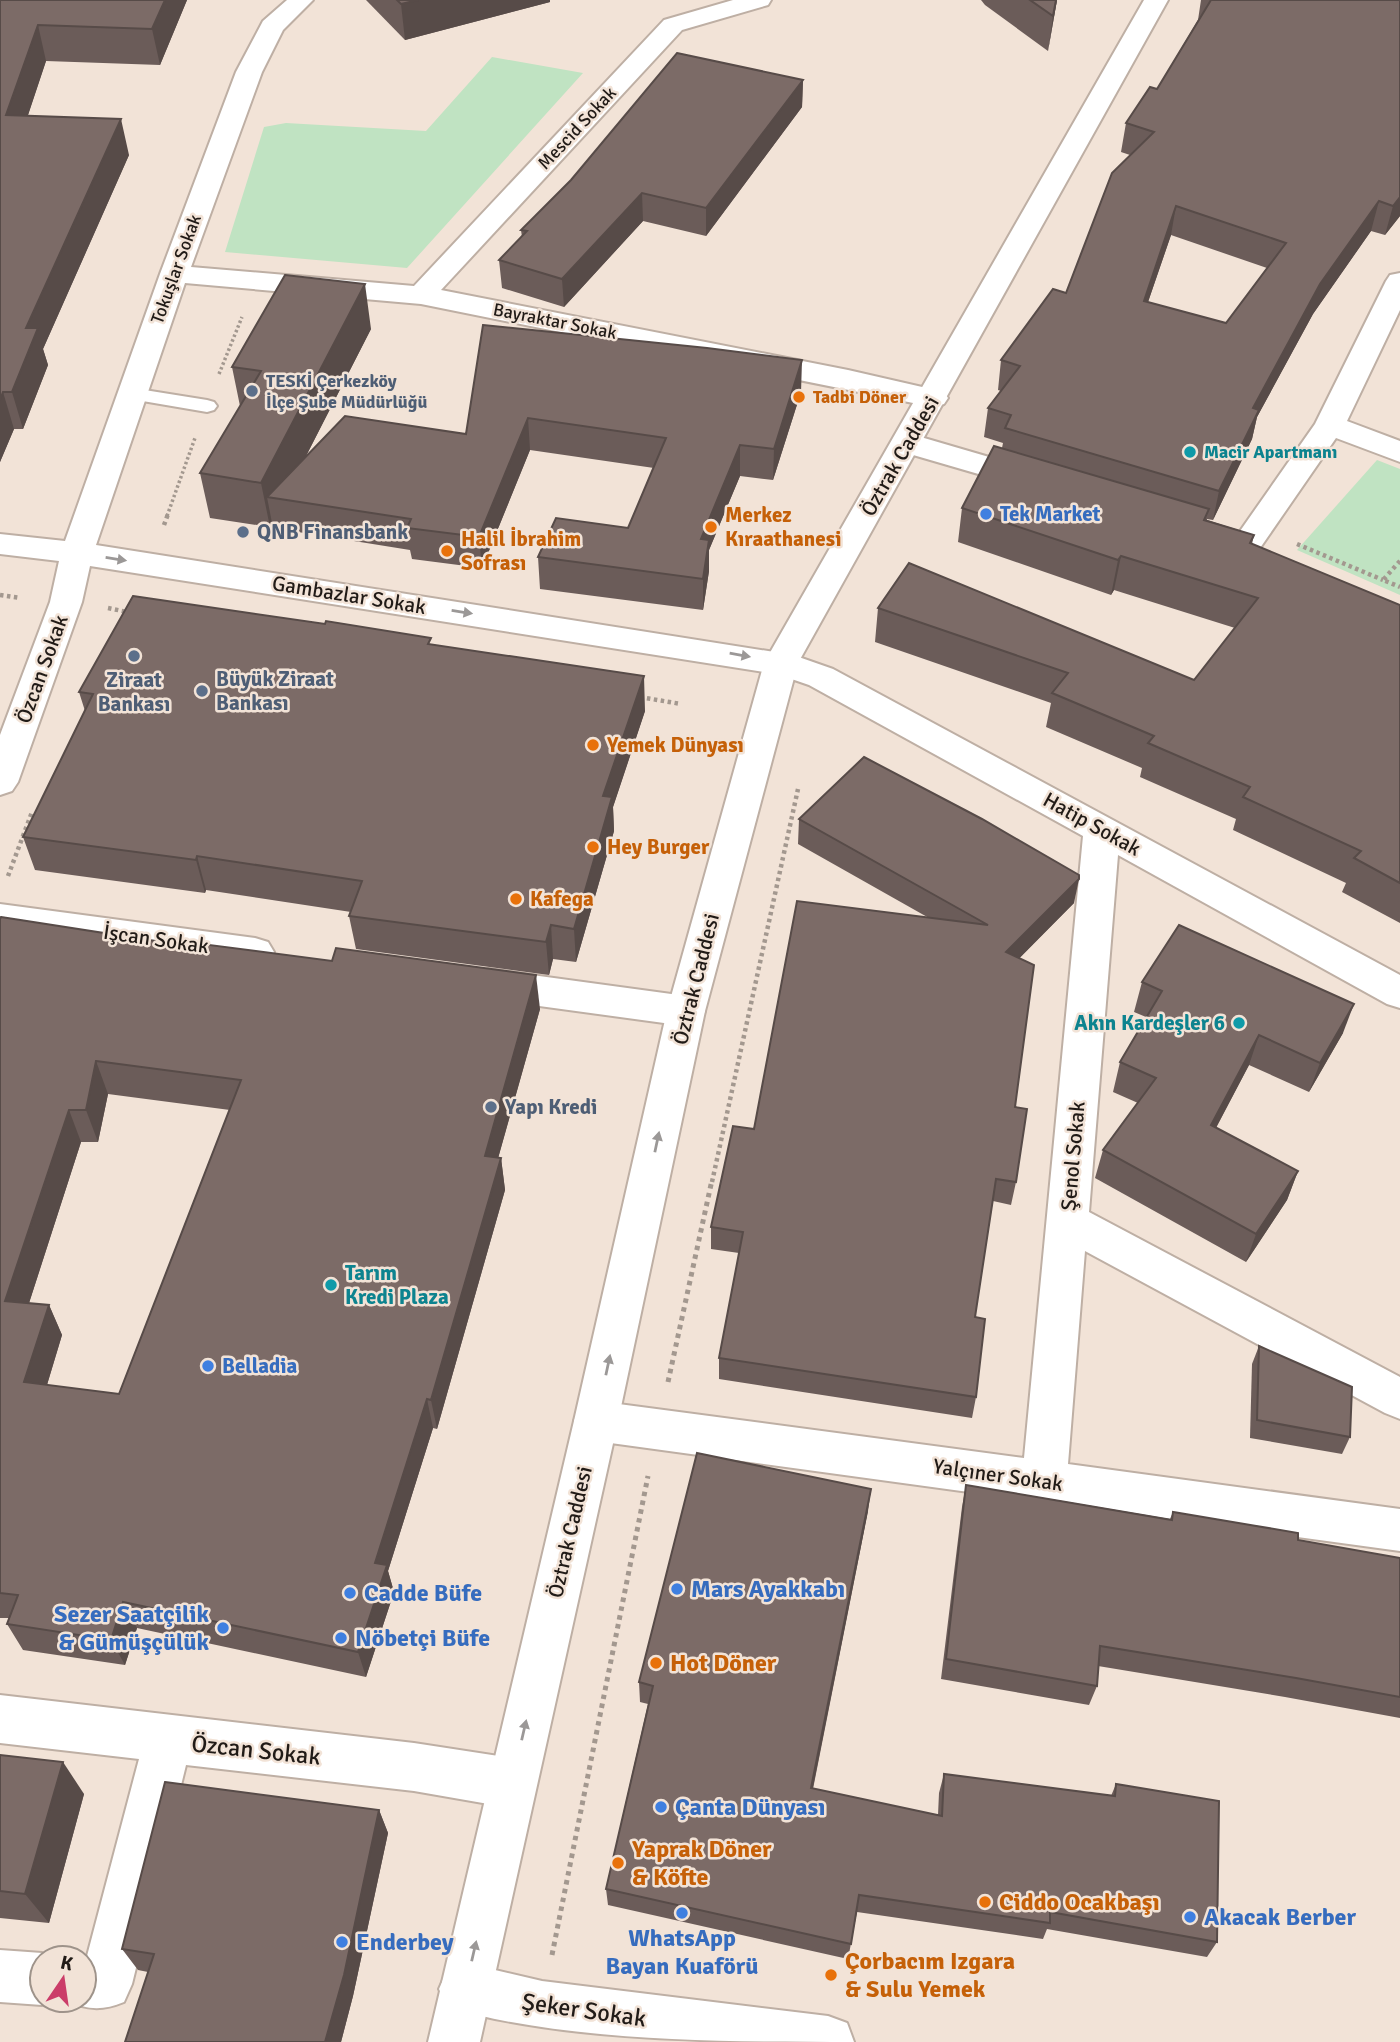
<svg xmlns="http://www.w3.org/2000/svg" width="1400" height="2042" font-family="Signika,sans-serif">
<rect width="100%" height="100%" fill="#f2e3d7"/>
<g fill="#c0e3c2">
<path d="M 492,57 L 583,73 L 407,268 L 225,252 L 264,127 L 286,123 L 426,131 Z"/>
<path d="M 1377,460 L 1400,469 L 1400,595 L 1297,550 Z"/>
</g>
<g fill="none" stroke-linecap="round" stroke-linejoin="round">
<defs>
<path id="service" d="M 132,388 L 207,400 L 214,402 L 217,406 L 214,410 L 207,412 L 125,398 L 122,394 L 125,390 Z"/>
<g id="minor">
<path d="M 287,0 L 313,0 L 283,30 L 262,72 L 191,267 L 414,286 L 664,20 L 733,0 L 771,0 L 768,5 L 682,30 L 441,290 L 848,370 L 944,392 L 948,398 L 944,404 L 933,407 L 421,304 L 185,283 L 96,545 L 793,655 L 833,669 L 1400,975 L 1400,1008 L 1387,1004 L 1118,855 L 1089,1212 L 1400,1377 L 1400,1419 L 1385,1413 L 1085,1251 L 1068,1464 L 1400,1509 L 1400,1551 L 596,1441 L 580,1435 L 574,1421 L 580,1407 L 596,1401 L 1024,1458 L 1083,836 L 809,685 L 777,674 L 90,566 L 82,602 L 18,782 L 12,791 L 0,795 L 0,735 L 50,602 L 59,561 L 0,554 L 0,534 L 65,541 L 160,274 L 236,72 L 263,21 Z"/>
<path d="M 1400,273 L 1400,310 L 1347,421 L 1400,441 L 1400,462 L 1336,438 L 1258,551 L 1247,554 L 1236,551 L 1231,544 L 1315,424 L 1386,281 L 1390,275 Z"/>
<path d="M 907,433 L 1044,473 L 1049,480 L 1044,487 L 1033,490 L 896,450 L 892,443 L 896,436 Z"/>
<path d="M 0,904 L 255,938 L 268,942 L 274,952 L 268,962 L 255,966 L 0,932 Z"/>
<path d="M 488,969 L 686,996 L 700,1000 L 705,1011 L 700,1022 L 686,1026 L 488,999 L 475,994 L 469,984 L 475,974 Z"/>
<path d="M 0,1695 L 414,1743 L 512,1758 L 529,1766 L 537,1783 L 529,1800 L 512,1808 L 414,1791 L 186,1765 L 132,1984 L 124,2002 C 102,2011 87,2010 66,2000 L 84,2000 L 84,1958 L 79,1958 L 87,1956 L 139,1759 L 0,1743 Z"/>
<path d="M 0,1950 L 42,1953 L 54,1958 L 42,1958 L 42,2000 L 54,2000 L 42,2005 L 0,2002 Z"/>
<path d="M 465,1963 L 542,1981 L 828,2016 L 847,2023 L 854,2042 C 727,2042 565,2042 447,2007 L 439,1989 L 447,1971 Z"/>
</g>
<path id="primary" d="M 1144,0 L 1168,0 L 798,663 L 705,1011 L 618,1421 L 480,2042 L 428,2042 L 574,1421 L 667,1011 L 764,663 Z"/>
</defs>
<use href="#service" stroke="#beafa4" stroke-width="4"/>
<use href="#minor" stroke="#beafa4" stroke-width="4"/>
<use href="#primary" stroke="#beafa4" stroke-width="4"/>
<g stroke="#a3988f" stroke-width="3.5" stroke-dasharray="2.5 2.5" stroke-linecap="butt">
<path d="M 219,374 L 242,317"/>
<path d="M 167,516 L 195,438"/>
</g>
<g stroke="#a3988f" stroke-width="4.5" stroke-dasharray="3.5 3.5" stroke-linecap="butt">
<path d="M 164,525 L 168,514"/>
<path d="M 1297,544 L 1383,580"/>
<path d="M 1400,561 L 1383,580 L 1400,587"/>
<path d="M 0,595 L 20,598"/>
<path d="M 108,608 L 127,612"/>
<path d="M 640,697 L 681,704"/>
<path d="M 8,876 L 32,812"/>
<path d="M 712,1182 L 798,789"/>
</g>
<g stroke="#a3988f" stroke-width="5" stroke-dasharray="4.5 4.5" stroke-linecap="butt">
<path d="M 668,1382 L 712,1180"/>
<path d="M 552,1955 L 648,1476"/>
</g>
<use href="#service" fill="#fff" fill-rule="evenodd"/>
<use href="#minor" fill="#fff" fill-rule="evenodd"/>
<use href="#primary" fill="#fff" fill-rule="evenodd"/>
</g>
<g fill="#6b5c59" fill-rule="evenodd">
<path d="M 0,0 L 187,0 L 160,65 L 46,61 L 28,115 L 129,155 L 43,349 L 48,365 L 23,429 L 14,429 L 0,462 Z"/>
<path d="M 366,0 L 550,0 L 550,2 L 405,40 Z"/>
<path d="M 981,0 L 1057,0 L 1048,51 L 985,5 Z"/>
<path d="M 1201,0 L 1400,0 L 1400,216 L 1385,235 L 1371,231 L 1313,314 L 1257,417 L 1252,439 L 1213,520 L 1207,519 L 1207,520 L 1254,535 L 1252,544 L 1400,605 L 1400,923 L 1342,892 L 1346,883 L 1233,830 L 1236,819 L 1140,777 L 1142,768 L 1046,727 L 1051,703 L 875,642 L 878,608 L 1194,680 L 1235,628 L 1114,590 L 1111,595 L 958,542 L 962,508 L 1002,448 L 1003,443 L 984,437 L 988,408 L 1001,391 L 998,390 L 1001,360 L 1066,293 L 1130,155 L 1121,152 L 1126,123 L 1157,89 L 1198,20 ZM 1171,235 L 1267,268 L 1226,323 L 1148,302 Z"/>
<path d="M 803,80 L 802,107 L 706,236 L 643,221 L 564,307 L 502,288 L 499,260 L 522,237 L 521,230 Z"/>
<path d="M 483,325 L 801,392 L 773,480 L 740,476 L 709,550 L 709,571 L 703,610 L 540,589 L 538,557 L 628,528 L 654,468 L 530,450 L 482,568 L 412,559 L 410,550 L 273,528 L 272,523 L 270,527 L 210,518 L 200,473 L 240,406 L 232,367 L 371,329 L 306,456 L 466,434 Z"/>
<path d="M 432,644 L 645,711 L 613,807 L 614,831 L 576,962 L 553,959 L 549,975 L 356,949 L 349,916 L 351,912 L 206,890 L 205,893 L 35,870 L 23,837 L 85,711 L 79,692 Z"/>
<path d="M 799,819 L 1074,903 L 1019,958 L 1015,1107 L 1016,1182 L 1011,1205 L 993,1201 L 975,1317 L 976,1397 L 972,1418 L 719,1379 L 719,1358 L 739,1253 L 711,1249 L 711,1227 L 754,1129 L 929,918 L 798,844 Z"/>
<path d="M 0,919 L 540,1009 L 498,1158 L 501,1158 L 505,1190 L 437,1429 L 433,1428 L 388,1571 L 394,1592 L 366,1677 L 137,1628 L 125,1665 L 23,1650 L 7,1624 L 9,1618 L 0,1618 ZM 108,1094 L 230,1110 L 119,1394 L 47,1385 L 62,1335 L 49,1305 L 29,1303 L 81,1142 L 98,1142 Z"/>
<path d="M 1142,982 L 1343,1033 L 1309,1092 L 1249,1065 L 1216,1128 L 1298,1171 L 1287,1200 L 1246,1262 L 1095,1178 L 1103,1150 L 1138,1103 L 1113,1092 L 1120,1062 L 1146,1017 L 1134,1012 Z"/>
<path d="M 1259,1346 L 1350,1437 L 1342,1454 L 1250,1438 L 1252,1364 Z"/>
<path d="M 966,1485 L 1170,1519 L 1173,1512 L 1298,1540 L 1400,1558 L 1400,1718 L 1285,1697 L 1098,1666 L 1097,1686 L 1089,1705 L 941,1679 L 962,1507 Z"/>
<path d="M 868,1511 L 813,1789 L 938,1815 L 939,1793 L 944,1774 L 1111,1796 L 1116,1784 L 1217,1942 L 1207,1957 L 1047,1929 L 1043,1939 L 857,1912 L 848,1959 L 608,1905 L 606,1889 L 648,1704 L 640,1702 L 639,1682 Z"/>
<path d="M 0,1755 L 84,1794 L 49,1923 L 0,1918 Z"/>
<path d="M 379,1810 L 388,1833 L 353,1996 L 341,2042 L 125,2042 L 148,1972 L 138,1970 L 122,1949 Z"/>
</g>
<g fill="#574b48">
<path d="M 165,0 L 187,0 L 160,65 L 152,29 Z"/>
<path d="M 418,0 L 550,0 L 550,2 L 405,40 L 401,4 Z"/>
<path d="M 1056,0 L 1057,0 L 1048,51 L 1053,16 Z"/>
<path d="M 38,25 L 46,61 L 16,151 L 6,115 Z"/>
<path d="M 803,80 L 802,107 L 706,236 L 706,208 Z"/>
<path d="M 121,119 L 129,155 L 43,349 L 48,365 L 23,429 L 12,392 L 26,328 Z"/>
<path d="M 642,193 L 643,221 L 564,307 L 562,279 Z"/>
<path d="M 1400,197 L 1400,216 L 1385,235 L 1393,206 Z"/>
<path d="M 1379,201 L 1371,231 L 1313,314 L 1257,417 L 1252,439 L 1213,520 L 1219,491 L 1253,408 L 1320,284 Z"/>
<path d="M 1176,206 L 1171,235 L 1138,331 L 1144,301 Z"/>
<path d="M 365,284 L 371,329 L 284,499 L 267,497 L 272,523 L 270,527 L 261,483 Z"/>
<path d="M 802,360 L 801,392 L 773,480 L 774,449 Z"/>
<path d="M 3,392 L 14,429 L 0,462 L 0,400 Z"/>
<path d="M 528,418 L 530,450 L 482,568 L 479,537 Z"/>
<path d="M 740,445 L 740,476 L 709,550 L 709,571 L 703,610 L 703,579 L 701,539 Z"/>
<path d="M 1121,556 L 1114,590 L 1111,595 L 1118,560 Z"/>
<path d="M 644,676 L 645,711 L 613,807 L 614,831 L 576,962 L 574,929 L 603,796 Z"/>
<path d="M 197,856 L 206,890 L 205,893 L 196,860 Z"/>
<path d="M 1079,879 L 1074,903 L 1002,976 L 1006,952 Z"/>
<path d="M 551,925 L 553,959 L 549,975 L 546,942 Z"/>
<path d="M 536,975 L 540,1009 L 490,1187 L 485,1156 Z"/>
<path d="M 1354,1004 L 1343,1033 L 1309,1092 L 1320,1063 Z"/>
<path d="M 1259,1035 L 1249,1065 L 1202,1154 L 1211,1125 Z"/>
<path d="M 96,1061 L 108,1094 L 98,1142 L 86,1110 Z"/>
<path d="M 69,1110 L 81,1142 L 20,1331 L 5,1301 Z"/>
<path d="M 501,1158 L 505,1190 L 437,1429 L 431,1400 Z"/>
<path d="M 1298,1171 L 1287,1200 L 1246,1262 L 1256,1234 Z"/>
<path d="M 49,1305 L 62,1335 L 39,1411 L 24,1382 Z"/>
<path d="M 427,1399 L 433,1428 L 388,1571 L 394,1592 L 366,1677 L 358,1652 L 375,1563 Z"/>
<path d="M 871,1489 L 868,1511 L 809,1807 L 811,1788 Z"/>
<path d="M 123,1602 L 137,1628 L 125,1665 L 111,1640 Z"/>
<path d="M 63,1762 L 84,1794 L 49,1923 L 25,1894 Z"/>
<path d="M 379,1810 L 388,1833 L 353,1996 L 341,2042 L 325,2042 Z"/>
</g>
<g fill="#7c6b67" stroke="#574b48" stroke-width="2" fill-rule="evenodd">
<path d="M 0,0 L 165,0 L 152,29 L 38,25 L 6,115 L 121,119 L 26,328 L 38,328 L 12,392 L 3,392 L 0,400 Z"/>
<path d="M 397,0 L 418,0 L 401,4 Z"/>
<path d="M 1030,0 L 1056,0 L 1053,16 Z"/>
<path d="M 1211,0 L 1400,0 L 1400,197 L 1393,206 L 1379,201 L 1320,284 L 1253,408 L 1259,410 L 1219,491 L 1005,428 L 1011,415 L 988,408 L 1020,366 L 1001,360 L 1053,289 L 1066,293 L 1112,173 L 1154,132 L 1126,123 L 1150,87 L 1157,89 ZM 1176,206 L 1286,243 L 1226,323 L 1144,301 Z"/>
<path d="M 677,53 L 803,80 L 706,208 L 642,193 L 562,279 L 499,260 L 527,231 L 521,230 L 571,180 Z"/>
<path d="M 285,275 L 365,284 L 261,483 L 200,473 L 261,371 L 232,367 Z"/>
<path d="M 483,325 L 707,348 L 802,360 L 774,449 L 740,445 L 701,539 L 709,540 L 703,579 L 538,557 L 556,518 L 628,528 L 666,438 L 528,418 L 479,537 L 407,528 L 411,519 L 267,497 L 345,416 L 466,434 Z"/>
<path d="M 994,446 L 1209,509 L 1204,520 L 1254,535 L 1250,543 L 1400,605 L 1400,883 L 1354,858 L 1361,851 L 1243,797 L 1250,787 L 1148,743 L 1154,736 L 1052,693 L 1068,673 L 878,608 L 909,563 L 1194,680 L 1258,598 L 1121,556 L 1118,560 L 962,508 Z"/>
<path d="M 133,596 L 325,624 L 326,621 L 431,638 L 428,644 L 644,676 L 603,796 L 612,797 L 574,929 L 551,925 L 546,942 L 349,916 L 362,881 L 197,856 L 196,860 L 23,837 L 93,694 L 79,692 Z"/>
<path d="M 864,757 L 982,819 L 1079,875 L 1079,879 L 1006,952 L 1034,965 L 1015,1107 L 1027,1109 L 1016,1182 L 996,1179 L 975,1317 L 985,1319 L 976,1397 L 719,1358 L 743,1232 L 711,1227 L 733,1126 L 754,1129 L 797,901 L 988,925 L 799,819 Z"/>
<path d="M 1,917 L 201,948 L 202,944 L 332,961 L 336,948 L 536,975 L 485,1156 L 501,1158 L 431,1400 L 427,1399 L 375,1563 L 387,1565 L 358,1652 L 123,1602 L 111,1640 L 7,1624 L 18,1595 L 0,1593 L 0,919 ZM 96,1061 L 241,1080 L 119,1394 L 24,1382 L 49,1305 L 5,1301 L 69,1110 L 86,1110 Z"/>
<path d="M 1179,925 L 1354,1004 L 1320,1063 L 1259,1035 L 1211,1125 L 1298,1171 L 1256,1234 L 1103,1150 L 1156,1078 L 1120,1062 L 1162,991 L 1142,982 Z"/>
<path d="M 1259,1346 L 1352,1387 L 1350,1437 L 1257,1420 Z"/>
<path d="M 697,1453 L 871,1489 L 811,1788 L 942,1816 L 944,1774 L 1115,1796 L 1116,1784 L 1219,1801 L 1217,1942 L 1050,1912 L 1050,1923 L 859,1895 L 851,1944 L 606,1889 L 653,1686 L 639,1682 Z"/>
<path d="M 966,1485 L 1172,1520 L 1173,1512 L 1298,1533 L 1298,1540 L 1400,1558 L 1400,1697 L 1296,1678 L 1100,1646 L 1097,1686 L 946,1659 Z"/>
<path d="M 0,1755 L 63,1762 L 25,1894 L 0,1891 Z"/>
<path d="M 165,1782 L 379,1810 L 344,1975 L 325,2042 L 125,2042 L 154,1954 L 122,1949 Z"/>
</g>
<defs><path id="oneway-solid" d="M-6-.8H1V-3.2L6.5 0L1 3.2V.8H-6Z" transform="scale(1.75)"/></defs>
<g fill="#9b9897">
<use href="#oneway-solid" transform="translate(116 559) rotate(9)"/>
<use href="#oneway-solid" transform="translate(462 612) rotate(9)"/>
<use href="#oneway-solid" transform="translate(740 655) rotate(10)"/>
<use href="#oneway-solid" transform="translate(657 1142) rotate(-78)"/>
<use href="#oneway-solid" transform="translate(608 1365) rotate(-78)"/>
<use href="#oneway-solid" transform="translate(524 1730) rotate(-77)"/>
<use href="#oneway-solid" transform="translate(474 1951) rotate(-77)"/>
</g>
<g fill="#5c6f8a" stroke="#f2e3d7" stroke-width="2.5">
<circle cx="252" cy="391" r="7"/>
<circle cx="243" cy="532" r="7"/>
<circle cx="134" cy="656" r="7"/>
<circle cx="202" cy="691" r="7"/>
<circle cx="491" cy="1107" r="7"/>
</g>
<g fill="#e8710a" stroke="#f2e3d7" stroke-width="2.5">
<circle cx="799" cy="397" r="7"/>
<circle cx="711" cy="527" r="7"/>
<circle cx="447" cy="551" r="7"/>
<circle cx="593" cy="745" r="7"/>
<circle cx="593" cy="847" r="7"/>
<circle cx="516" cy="899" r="7"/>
<circle cx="656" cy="1663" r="7"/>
<circle cx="618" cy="1863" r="7"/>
<circle cx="985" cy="1902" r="7"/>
<circle cx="831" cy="1975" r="7"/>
</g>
<g fill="#0f9aa8" stroke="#f2e3d7" stroke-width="2.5">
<circle cx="1190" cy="452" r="7"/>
<circle cx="1239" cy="1023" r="7"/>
<circle cx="331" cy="1285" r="7"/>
</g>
<g fill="#3f7fe0" stroke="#f2e3d7" stroke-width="2.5">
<circle cx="986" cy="514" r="7"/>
<circle cx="208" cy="1366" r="7"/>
<circle cx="677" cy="1589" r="7"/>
<circle cx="350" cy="1593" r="7"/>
<circle cx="223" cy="1628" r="7"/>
<circle cx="341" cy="1638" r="7"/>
<circle cx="661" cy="1807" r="7"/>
<circle cx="682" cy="1913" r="7"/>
<circle cx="1190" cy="1917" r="7"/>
<circle cx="342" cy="1942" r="7"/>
</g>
<g text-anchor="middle" stroke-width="5" stroke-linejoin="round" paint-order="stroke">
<g font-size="18" fill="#211b17" stroke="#f2e3d7">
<text transform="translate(577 128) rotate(-47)" y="6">Mescid Sokak</text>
<text transform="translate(176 269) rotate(-70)" y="6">Tokuşlar Sokak</text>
<text transform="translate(555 321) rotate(11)" y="6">Bayraktar Sokak</text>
</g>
<g font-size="18" font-weight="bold" fill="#4e5e75" stroke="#f2e3d7" text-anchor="start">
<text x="266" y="387">TESKİ Çerkezköy<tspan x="266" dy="21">İlçe Şube Müdürlüğü</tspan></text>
</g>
<g font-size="18" font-weight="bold" fill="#c56008" stroke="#f2e3d7" text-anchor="start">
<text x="813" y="403">Tadbi Döner</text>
</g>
<g font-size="18" font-weight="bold" fill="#0d838f" stroke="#f2e3d7" text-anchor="start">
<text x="1204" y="458">Macir Apartmanı</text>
</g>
<g font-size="21" fill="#211b17" stroke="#f2e3d7">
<text transform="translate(900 456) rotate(-60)" y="7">Öztrak Caddesi</text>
<text transform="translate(349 595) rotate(9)" y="7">Gambazlar Sokak</text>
<text transform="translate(42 669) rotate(-70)" y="7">Özcan Sokak</text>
<text transform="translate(1092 824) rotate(29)" y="7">Hatip Sokak</text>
<text transform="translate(156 939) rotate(8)" y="7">İşcan Sokak</text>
<text transform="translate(696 979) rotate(-76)" y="7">Öztrak Caddesi</text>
<text transform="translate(1073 1156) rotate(-85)" y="7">Şenol Sokak</text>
<text transform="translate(998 1475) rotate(8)" y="7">Yalçıner Sokak</text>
<text transform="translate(570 1532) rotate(-77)" y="7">Öztrak Caddesi</text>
</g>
<g font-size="21" font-weight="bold" fill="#366cbe" stroke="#f2e3d7" text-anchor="start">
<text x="1000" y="521">Tek Market</text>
<text x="222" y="1373">Belladia</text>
</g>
<g font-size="21" font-weight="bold" fill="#c56008" stroke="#f2e3d7" text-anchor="start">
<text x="725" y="522">Merkez<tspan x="725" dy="24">Kıraathanesi</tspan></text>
<text x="461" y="546">Halil İbrahim<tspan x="461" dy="24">Sofrası</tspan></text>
<text x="607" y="752">Yemek Dünyası</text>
<text x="607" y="854">Hey Burger</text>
<text x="530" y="906">Kafega</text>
</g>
<g font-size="21" font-weight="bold" fill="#4e5e75" stroke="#f2e3d7" text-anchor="start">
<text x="257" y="539">QNB Finansbank</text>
<text x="216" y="686">Büyük Ziraat<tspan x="216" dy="24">Bankası</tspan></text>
<text x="134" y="687" text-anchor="middle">Ziraat<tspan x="134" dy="24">Bankası</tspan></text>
<text x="505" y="1114">Yapı Kredi</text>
</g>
<g font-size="21" font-weight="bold" fill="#0d838f" stroke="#f2e3d7" text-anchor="end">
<text x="1225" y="1030">Akın Kardeşler 6</text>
<text x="345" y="1280" text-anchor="start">Tarım<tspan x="345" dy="24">Kredi Plaza</tspan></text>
</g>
<g font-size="24" font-weight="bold" fill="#366cbe" stroke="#f2e3d7" text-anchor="start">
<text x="691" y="1597">Mars Ayakkabı</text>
<text x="364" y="1601">Cadde Büfe</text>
<text x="209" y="1622" text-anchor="end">Sezer Saatçilik<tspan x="209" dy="28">&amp; Gümüşçülük</tspan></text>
<text x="355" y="1646">Nöbetçi Büfe</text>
<text x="675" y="1815">Çanta Dünyası</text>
<text x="1204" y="1925">Akacak Berber</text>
<text x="682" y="1946" text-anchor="middle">WhatsApp<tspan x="682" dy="28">Bayan Kuaförü</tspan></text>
<text x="356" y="1950">Enderbey</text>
</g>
<g font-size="24" font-weight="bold" fill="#c56008" stroke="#f2e3d7" text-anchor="start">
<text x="670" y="1671">Hot Döner</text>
<text x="632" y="1857">Yaprak Döner<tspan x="632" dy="28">&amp; Köfte</tspan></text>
<text x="999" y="1910">Ciddo Ocakbaşı</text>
<text x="845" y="1969">Çorbacım Izgara<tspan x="845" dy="28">&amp; Sulu Yemek</tspan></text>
</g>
<g font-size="24" fill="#211b17" stroke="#f2e3d7">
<text transform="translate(256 1750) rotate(6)" y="8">Özcan Sokak</text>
<text transform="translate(584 2010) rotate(8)" y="8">Şeker Sokak</text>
</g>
</g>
<g transform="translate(63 1979) rotate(13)"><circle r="33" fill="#f2e3d7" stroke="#9e938a" stroke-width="2"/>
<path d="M0-5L12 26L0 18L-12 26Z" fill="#cb3d69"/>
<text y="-10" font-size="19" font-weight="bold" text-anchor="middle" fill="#211b17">K</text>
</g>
</svg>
